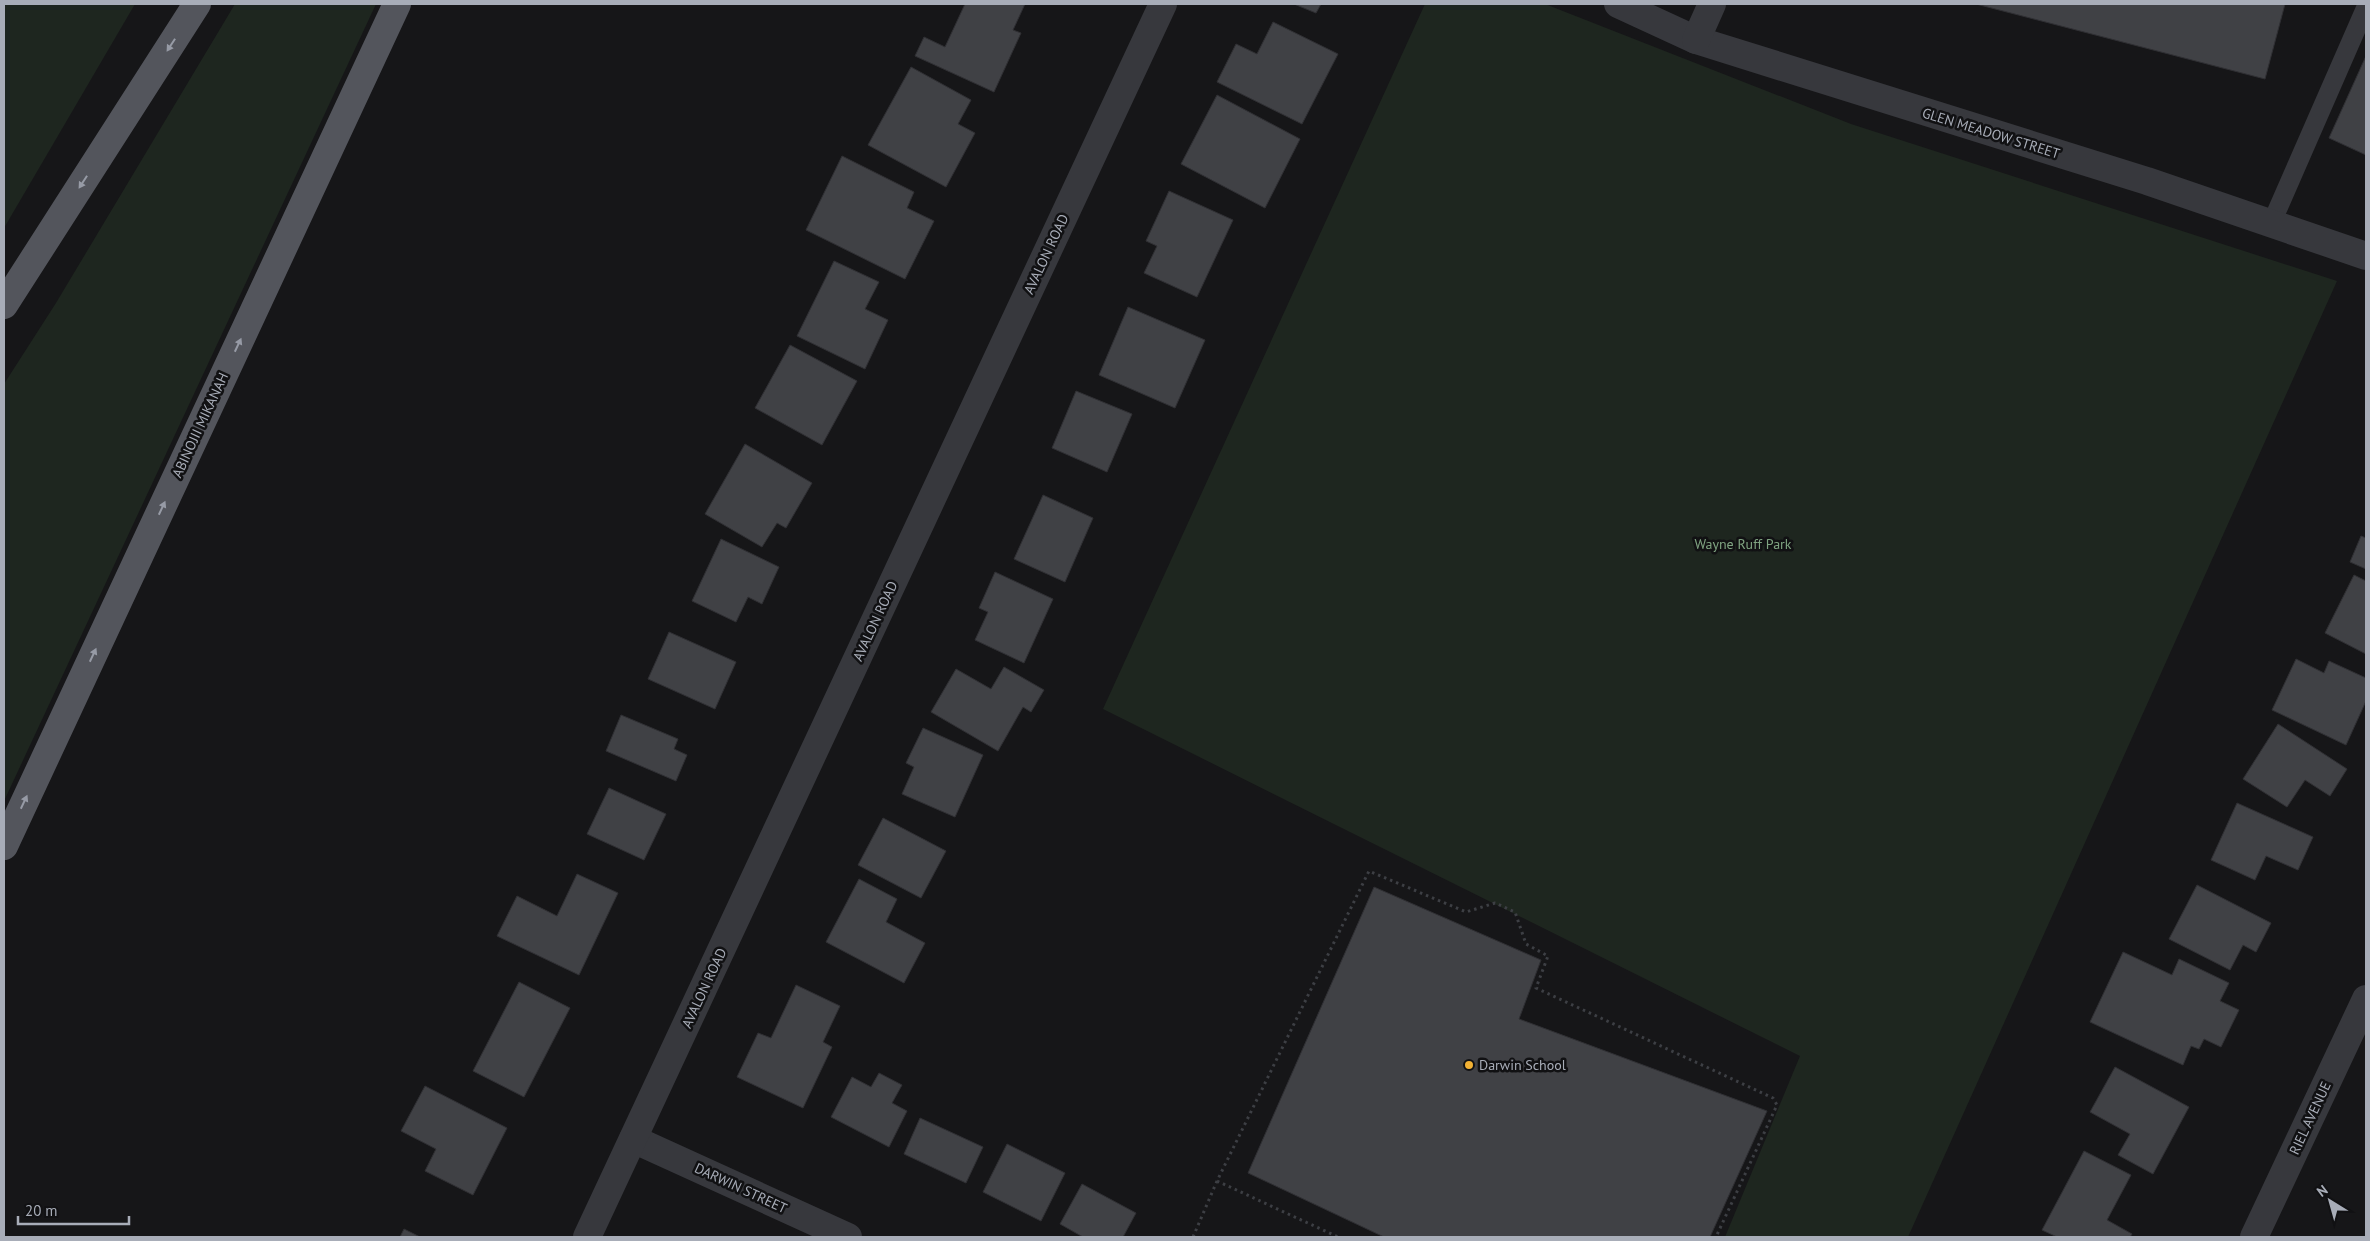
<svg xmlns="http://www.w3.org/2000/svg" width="2370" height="1241" font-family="'PT Sans',sans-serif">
<rect width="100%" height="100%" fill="#161618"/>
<g fill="#1e261f">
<path d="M 4,4 L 135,4 L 4,228 Z"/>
<path d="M 235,4 L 376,4 L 4,801 L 4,384 L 56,303 Z"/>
<path d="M 1425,4 L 1545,4 L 1851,124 L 2337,281 L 1908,1237 L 1725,1237 L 1800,1056 L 1103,709 Z"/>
</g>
<g fill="#404145" stroke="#303034">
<path d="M 965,4 L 1025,4 L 1013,30 L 1021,33 L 994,92 L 915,56 L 924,37 L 945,47 Z"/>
<path d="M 1294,4 L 1321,4 L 1316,13 Z"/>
<path d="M 1976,4 L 2285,4 L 2265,79 Z"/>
<path d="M 1273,22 L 1338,54 L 1302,124 L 1217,82 L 1236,44 L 1257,54 Z"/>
<path d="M 2366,56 L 2366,155 L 2329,138 Z"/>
<path d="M 911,67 L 971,100 L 958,124 L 975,133 L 946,187 L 868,145 Z"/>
<path d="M 1217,95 L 1300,139 L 1265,208 L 1181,164 Z"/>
<path d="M 842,156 L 914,192 L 907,208 L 934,221 L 905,279 L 806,230 Z"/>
<path d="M 1169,191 L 1233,220 L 1197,297 L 1144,273 L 1157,246 L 1146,241 Z"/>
<path d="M 834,261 L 879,282 L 865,309 L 888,320 L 865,369 L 797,336 Z"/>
<path d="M 1128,307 L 1205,340 L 1175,408 L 1099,375 Z"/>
<path d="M 790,345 L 857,381 L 822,445 L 755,408 Z"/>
<path d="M 1076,391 L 1132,414 L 1107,472 L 1052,448 Z"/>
<path d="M 745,444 L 812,483 L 786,528 L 777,523 L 762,547 L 705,514 Z"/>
<path d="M 1043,495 L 1093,518 L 1065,582 L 1014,559 Z"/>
<path d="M 2361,536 L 2366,538 L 2366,569 L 2350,562 Z"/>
<path d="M 721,539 L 779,567 L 762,604 L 748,597 L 736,622 L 692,601 Z"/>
<path d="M 995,572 L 1053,599 L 1024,663 L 975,640 L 988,612 L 979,608 Z"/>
<path d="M 2354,575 L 2366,581 L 2366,654 L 2325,633 Z"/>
<path d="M 669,632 L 736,662 L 715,709 L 648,679 Z"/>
<path d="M 2296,659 L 2324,673 L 2329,661 L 2366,678 L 2366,701 L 2346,745 L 2272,710 Z"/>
<path d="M 1004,667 L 1044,690 L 1031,712 L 1023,707 L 998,751 L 931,712 L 956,669 L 991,689 Z"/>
<path d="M 621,715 L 678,739 L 674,749 L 687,755 L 676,781 L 606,751 Z"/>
<path d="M 2278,724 L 2347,769 L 2330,796 L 2305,780 L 2287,807 L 2243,779 Z"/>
<path d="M 923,728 L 983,755 L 955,817 L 902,794 L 914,767 L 906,763 Z"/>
<path d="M 609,788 L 666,814 L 644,860 L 587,834 Z"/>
<path d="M 2237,803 L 2313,837 L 2298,870 L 2266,856 L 2255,880 L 2211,860 Z"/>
<path d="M 883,818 L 946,851 L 921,898 L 858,865 Z"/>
<path d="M 577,874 L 618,893 L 579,975 L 497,936 L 517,896 L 557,916 Z"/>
<path d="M 859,879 L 897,899 L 886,922 L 925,943 L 904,983 L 826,942 Z"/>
<path d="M 2197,885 L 2271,923 L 2256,952 L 2243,945 L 2230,970 L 2169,939 Z"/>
<path d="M 1374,887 L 1541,960 L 1519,1019 L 1767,1111 L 1710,1237 L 1384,1237 L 1248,1173 Z"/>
<path d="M 2123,952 L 2172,975 L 2179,959 L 2229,983 L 2220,1001 L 2239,1010 L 2221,1047 L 2204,1039 L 2199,1049 L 2191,1046 L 2183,1065 L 2090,1022 Z"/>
<path d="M 519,982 L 570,1008 L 524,1097 L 473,1071 Z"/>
<path d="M 796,985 L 840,1006 L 823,1042 L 832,1047 L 803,1108 L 737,1077 L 758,1033 L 771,1038 Z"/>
<path d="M 2115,1067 L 2189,1107 L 2153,1174 L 2118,1155 L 2130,1134 L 2090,1112 Z"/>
<path d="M 879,1073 L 902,1085 L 892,1103 L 907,1111 L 889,1147 L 831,1117 L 852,1077 L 871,1087 Z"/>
<path d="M 425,1086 L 507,1128 L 473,1195 L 425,1171 L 436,1149 L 401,1131 Z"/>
<path d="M 920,1118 L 983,1147 L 966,1183 L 904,1154 Z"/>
<path d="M 1007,1144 L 1065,1173 L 1041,1221 L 983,1192 Z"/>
<path d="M 2084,1151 L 2131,1175 L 2107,1220 L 2132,1234 L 2130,1237 L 2057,1237 L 2042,1230 Z"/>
<path d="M 1082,1184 L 1136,1213 L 1123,1237 L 1083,1237 L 1060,1224 Z"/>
<path d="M 404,1229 L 420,1237 L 400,1237 Z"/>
</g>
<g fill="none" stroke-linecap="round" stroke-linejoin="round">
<g stroke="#3d3f44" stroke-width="3" stroke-dasharray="2.5 4" stroke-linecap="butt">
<path d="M 1217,1181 L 1338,1237"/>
<path d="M 1193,1237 L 1217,1181 L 1369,871 L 1466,912 L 1495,903 L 1515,912 L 1526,944 L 1548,956 L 1536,988 L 1773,1098 L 1777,1105 L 1716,1237"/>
</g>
<path stroke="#37383d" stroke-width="19" d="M 2272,222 L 2366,7"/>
<g stroke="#37383d" stroke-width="28">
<path d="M 1618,4 L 1696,40 L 2147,181 L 2366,256"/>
<path d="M 1696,40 L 1712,4"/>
<path d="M 633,1139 L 848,1237"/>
<path d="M 587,1237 L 1163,4"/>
<path d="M 2254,1237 L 2366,999"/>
</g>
<g stroke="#53555c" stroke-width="28">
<path d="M 4,305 L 197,4"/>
<path d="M 4,846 L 397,4"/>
</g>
</g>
<defs><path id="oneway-solid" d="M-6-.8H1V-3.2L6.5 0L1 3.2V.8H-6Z" transform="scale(1.25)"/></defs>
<g fill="#979ba6">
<use href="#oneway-solid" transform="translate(171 45) rotate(123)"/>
<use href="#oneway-solid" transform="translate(83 182) rotate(123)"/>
<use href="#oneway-solid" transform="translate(238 345) rotate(-65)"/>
<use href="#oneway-solid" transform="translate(162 508) rotate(-65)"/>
<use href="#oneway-solid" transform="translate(93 655) rotate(-65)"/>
<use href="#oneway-solid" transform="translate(24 802) rotate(-65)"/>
</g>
<circle fill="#f2b134" stroke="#111113" stroke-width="2" cx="1469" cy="1065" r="5"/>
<g text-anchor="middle" stroke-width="5" stroke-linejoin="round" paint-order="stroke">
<g font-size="14" fill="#a8adb8" stroke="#111113">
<text transform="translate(1991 133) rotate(17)" y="5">GLEN MEADOW STREET</text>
<text transform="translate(1046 254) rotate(-65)" y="5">AVALON ROAD</text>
<text transform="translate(200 425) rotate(-65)" y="5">ABINOJII MIKANAH</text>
<text transform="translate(875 621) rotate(-65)" y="5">AVALON ROAD</text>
<text transform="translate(704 988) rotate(-65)" y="5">AVALON ROAD</text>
<text transform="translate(2310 1118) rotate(-65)" y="5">RIEL AVENUE</text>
<text transform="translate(741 1188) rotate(25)" y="5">DARWIN STREET</text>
</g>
<g font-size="14" fill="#7fa381" stroke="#111113">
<text x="1743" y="549">Wayne Ruff Park</text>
</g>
<g font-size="14" fill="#a8adb8" stroke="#111113" text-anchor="start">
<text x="1479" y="1070">Darwin School</text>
</g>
</g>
<rect width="2370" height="1241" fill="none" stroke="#a8adb8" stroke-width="10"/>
<g transform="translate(2330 1201) rotate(323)" stroke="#111113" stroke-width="4" paint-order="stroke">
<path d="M0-4L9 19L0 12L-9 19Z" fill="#a8adb8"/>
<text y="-8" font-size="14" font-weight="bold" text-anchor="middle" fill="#a8adb8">N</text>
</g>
<path d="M18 1216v8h111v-8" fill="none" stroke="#a8adb8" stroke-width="2.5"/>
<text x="25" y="1216" font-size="15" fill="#a8adb8" stroke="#111113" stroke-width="4" paint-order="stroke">20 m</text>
</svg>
